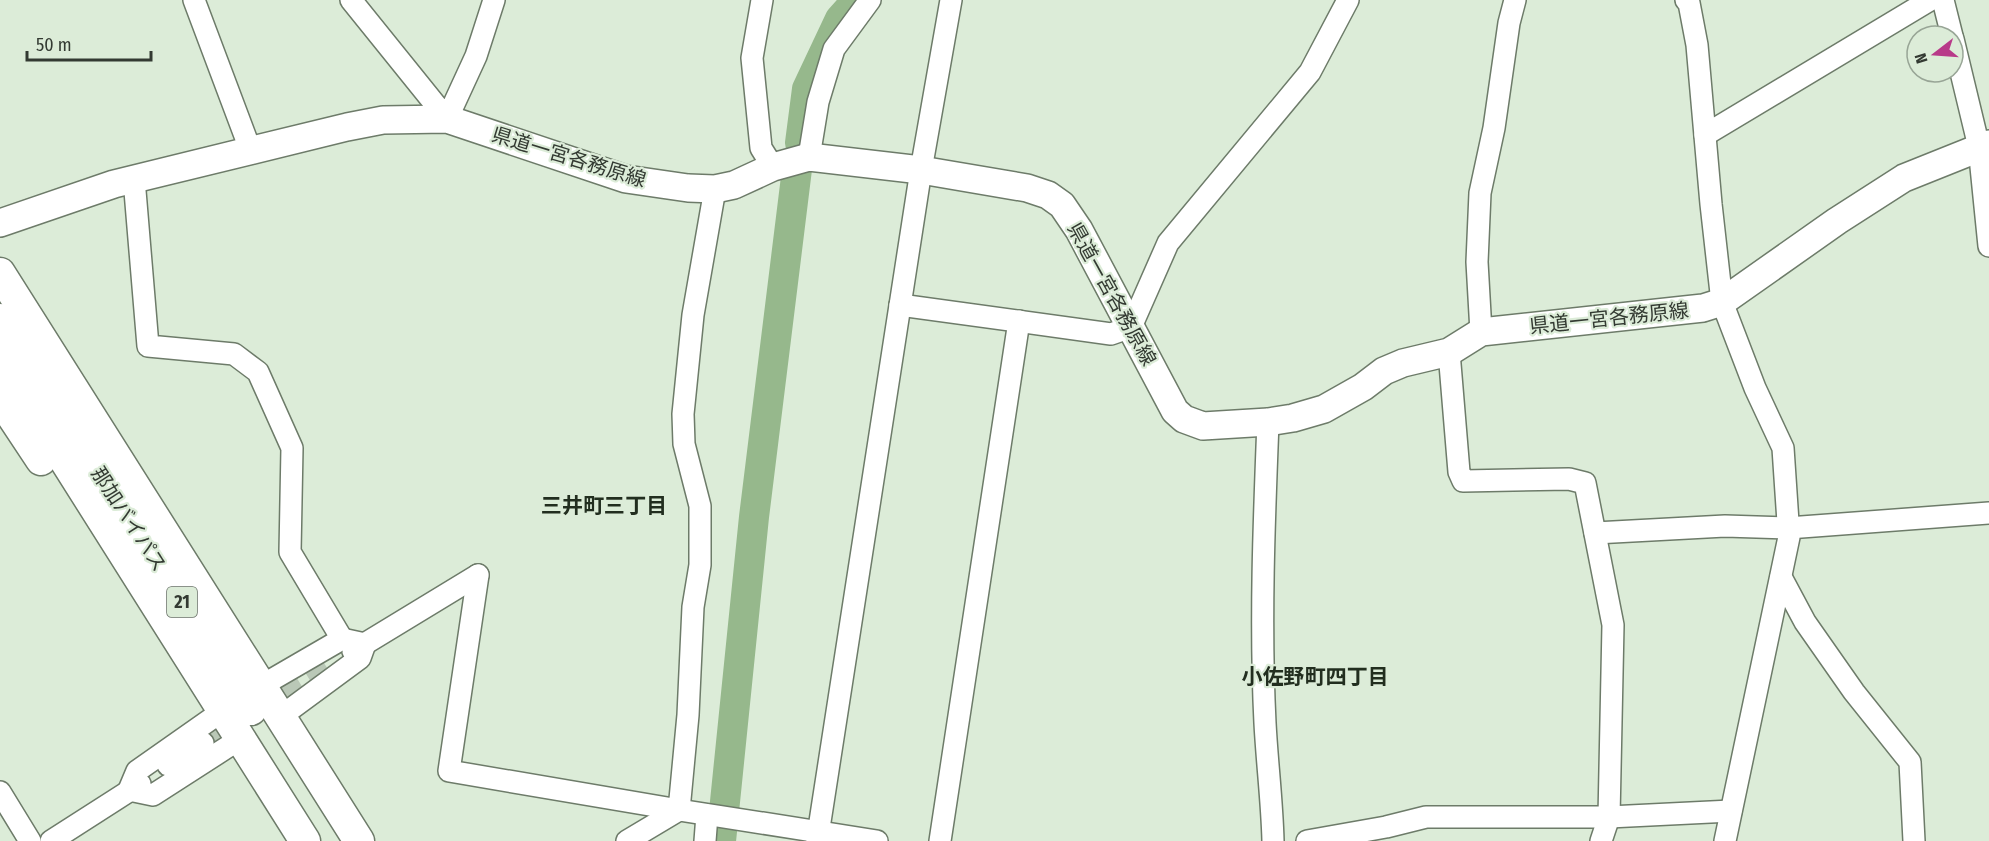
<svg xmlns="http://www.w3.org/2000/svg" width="1989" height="841" font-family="'Fira Sans Condensed','Noto Sans JP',sans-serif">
<rect width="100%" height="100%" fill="#dcecd8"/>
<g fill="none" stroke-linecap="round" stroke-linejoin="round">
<g stroke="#96b88c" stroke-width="30">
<path d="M 800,143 L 807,89 L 840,19 L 857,0"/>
<path d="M 721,841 L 754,517 L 797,169"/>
</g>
<path stroke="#bac8b7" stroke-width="21" stroke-dasharray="21 10" stroke-linecap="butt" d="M 203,743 L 327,667"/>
<defs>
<g id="minor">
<path d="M 194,0 L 250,149"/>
<path d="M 351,0 L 447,119 L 476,56 L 494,0"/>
<path d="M 762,0 L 752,58 L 761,148 L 773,167"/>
<path d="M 1686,0 L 1689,3 L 1697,45 L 1711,204 L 1722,302 L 1755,388 L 1783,448 L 1789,537 L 1725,841"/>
<path d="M 1943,0 L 1952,36"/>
<path d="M 1953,39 L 1979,147 L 1989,246"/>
<path d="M 1705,135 L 1930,0"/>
<path d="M 809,157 L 818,102 L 834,49 L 870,0"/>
<path d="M 134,179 L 148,346 L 234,354 L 258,372 L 292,448 L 290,552 L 342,639"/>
<path d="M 900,305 L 1111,334 L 1131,327 L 1168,243 L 1310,72 L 1348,0"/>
<path d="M 1481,332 L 1477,262 L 1480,193 L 1494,128 L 1509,23 L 1515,0"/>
<path d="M 1449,352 L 1459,472 L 1463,481 L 1569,479 L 1585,483 L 1613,625 L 1609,817 L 1601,841"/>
<path d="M 1268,422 C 1264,522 1260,623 1265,723 C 1267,762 1272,801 1273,841"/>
<path d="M 1595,533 L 1725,526 L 1788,528 L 1989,513"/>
<path d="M 478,575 L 449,771 L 679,810 L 688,715 L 693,607 L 700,565 L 700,506 L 684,444 L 683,414 L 693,315 L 715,189"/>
<path d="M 1781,577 L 1805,622 L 1854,692 L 1910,762 L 1914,841"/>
<path d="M 353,651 L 478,575"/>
<path d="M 261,686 L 342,639 L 365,644 L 360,658 L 280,717"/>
<path d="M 211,719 L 137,771 L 129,790 L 153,795 L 229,746"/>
<path d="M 168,765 L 203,743"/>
<path d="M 0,792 L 30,841"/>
<path d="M 51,841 L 140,784"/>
<path d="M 627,841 L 679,810 L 877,841"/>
<path d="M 705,841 L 707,815"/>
<path d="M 817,841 L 921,170 L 951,0"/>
<path d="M 940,841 L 1019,321"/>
<path d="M 1307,841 L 1386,827 L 1426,817 L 1609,817 L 1731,811"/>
</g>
<path id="major" d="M 0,223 L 114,184 L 347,127 L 383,120 L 447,119 L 626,179 L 688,188 L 715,189 L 734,185 L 773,167 L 809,157 L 921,170 L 1027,188 L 1048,195 L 1062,205 L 1079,230 L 1175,411 L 1184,419 L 1203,426 L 1268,422 L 1293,418 L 1324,409 L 1363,387 L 1384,371 L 1403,363 L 1449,352 L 1481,332 L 1703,308 L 1722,302 L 1837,221 L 1904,178 L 1989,144"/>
<g id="highway">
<path d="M 0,273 L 359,841"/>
<path d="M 0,319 L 251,710"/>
<path d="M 0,358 L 305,841"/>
<path d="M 0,398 L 41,460"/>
</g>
</defs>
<use href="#minor" stroke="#6d7b69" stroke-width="24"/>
<use href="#major" stroke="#6d7b69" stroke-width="30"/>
<use href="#highway" stroke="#6d7b69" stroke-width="33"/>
<use href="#minor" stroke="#fff" stroke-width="21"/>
<use href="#major" stroke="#fff" stroke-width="27"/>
<use href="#highway" stroke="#fff" stroke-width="30"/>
</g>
<g text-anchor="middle" stroke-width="4.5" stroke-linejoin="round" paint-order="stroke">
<rect fill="#dcecd8" stroke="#666f64" stroke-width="1.5" x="167" y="587" width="30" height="30" rx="4.5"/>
<g font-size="18" font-weight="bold" fill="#333a32">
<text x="182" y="608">21</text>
</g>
<g font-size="20" fill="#333a32" stroke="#dcecd8">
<text transform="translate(569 157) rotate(17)" y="7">県道一宮各務原線</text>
<text transform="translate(1112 294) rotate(61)" y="7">県道一宮各務原線</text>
<text transform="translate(1609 318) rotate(-6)" y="7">県道一宮各務原線</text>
<text transform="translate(129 519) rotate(57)" y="7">那加バイパス</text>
</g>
<g font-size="21" font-weight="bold" fill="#222e1f" stroke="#dcecd8">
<text x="604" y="513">三井町三丁目</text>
<text x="1315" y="684">小佐野町四丁目</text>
</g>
</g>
<g transform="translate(1935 54) rotate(253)"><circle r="28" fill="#dcecd8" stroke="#98a596" stroke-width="1.5"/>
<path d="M0-4.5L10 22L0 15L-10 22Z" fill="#b83a89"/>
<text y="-9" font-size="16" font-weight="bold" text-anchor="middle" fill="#333a32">N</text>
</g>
<path d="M27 51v9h124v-9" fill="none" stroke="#333a32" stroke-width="3"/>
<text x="36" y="51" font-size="18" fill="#333a32" stroke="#dcecd8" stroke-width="4.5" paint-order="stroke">50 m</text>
</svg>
